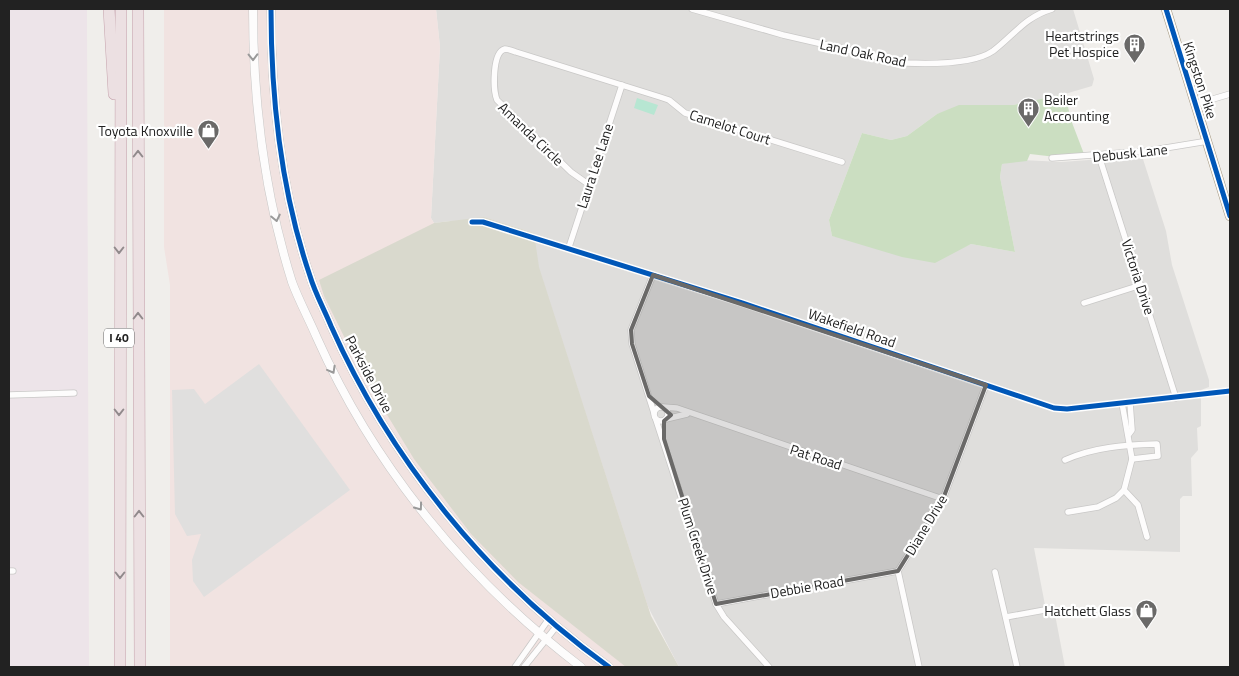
<svg xmlns="http://www.w3.org/2000/svg" width="1239" height="676" font-family="'Titillium Web',sans-serif">
<rect width="100%" height="100%" fill="#f0eeeb"/>
<path fill="#dfdedc" d="M 436,9 L 1073,9 L 1094,79 L 1092,86 L 1058,96 L 1013,105 L 992,105 L 937,114 L 907,136 L 891,140 L 862,133 L 829,220 L 832,236 L 953,252 L 971,244 L 1015,252 L 1000,177 L 1002,164 L 1022,160 L 1062,162 L 1142,156 L 1166,231 L 1172,265 L 1209,380 L 1209,387 L 1201,390 L 1201,426 L 1197,428 L 1198,450 L 1191,458 L 1192,496 L 1183,496 L 1180,499 L 1180,552 L 1034,548 L 1045,605 L 1053,604 L 1065,667 L 679,667 L 450,221 L 434,223 L 431,218 L 440,47 Z"/>
<path fill="#f1e3e1" d="M 164,9 L 436,9 L 440,47 L 431,218 L 434,223 L 440,224 L 484,217 L 534,233 L 533,250 L 651,616 L 679,667 L 170,667 L 170,285 L 164,247 Z"/>
<path fill="#ede4e9" d="M 9,9 L 87,9 L 89,667 L 9,667 Z"/>
<path fill="#d9d9cd" d="M 484,217 L 534,233 L 539,267 L 651,616 L 679,667 L 626,667 L 518,582 L 471,534 L 414,459 L 364,377 L 324,296 L 319,280 L 424,228 L 434,223 Z"/>
<path fill="#cbdec1" d="M 1065,94 L 1071,120 L 1084,154 L 1056,157 L 1030,154 L 1027,161 L 1002,164 L 1000,177 L 1015,252 L 971,244 L 935,263 L 902,257 L 832,236 L 829,220 L 862,133 L 891,140 L 907,136 L 937,114 L 959,105 L 1013,105 Z"/>
<path fill="#b7e6d2" d="M 637,98 L 658,105 L 654,115 L 634,108 Z"/>
<path fill="#e0dfde" d="M 259,364 L 350,490 L 204,597 L 193,581 L 192,560 L 201,534 L 187,536 L 175,514 L 172,390 L 194,389 L 205,404 Z"/>
<g fill="none" stroke-linecap="round" stroke-linejoin="round">
<defs>
<g id="minor">
<path d="M 692,9 L 783,35 L 905,63 C 929,64 973,65 993,51 C 1014,35 1025,17 1052,9"/>
<path d="M 1196,104 L 1230,94"/>
<path d="M 1099,156 L 1176,398"/>
<path d="M 1052,158 L 1147,151 L 1208,141"/>
<path d="M 588,184 L 571,172 L 497,100 C 493,90 492,52 505,49 C 508,49 513,51 516,52 L 660,97 L 669,100 L 685,113 L 842,162"/>
<path d="M 472,222 L 483,222 L 742,303 L 1054,408 L 1067,409 L 1230,391"/>
<path d="M 569,247 L 622,85"/>
<path d="M 653,275 L 631,330 L 632,344 L 654,413"/>
<path d="M 1084,303 L 1141,285"/>
<path d="M 9,395 L 74,393"/>
<circle cx="661" cy="414" r="7"/>
<path d="M 663,407 L 677,408 L 943,499"/>
<path d="M 666,419 L 687,414"/>
<path d="M 656,420 L 716,604 L 724,617 L 769,667"/>
<path d="M 1129,434 L 1132,430 L 1130,403"/>
<path d="M 1065,460 C 1094,447 1125,445 1157,444 L 1158,456 L 1132,459"/>
<path d="M 1124,490 L 1138,505 L 1147,537"/>
<path d="M 1068,512 L 1098,507 L 1116,498 L 1124,490 L 1132,459 L 1122,403"/>
<path d="M 9,571 L 13,571"/>
<path d="M 995,572 L 1017,667"/>
<path d="M 716,604 L 898,571"/>
<path d="M 1006,617 L 1050,609"/>
<path d="M 515,667 L 548,620"/>
<path d="M 524,667 L 556,627"/>
<path d="M 919,667 L 898,571 L 943,499 L 986,385"/>
</g>
<g id="tertiary">
<path d="M 253,9 C 253,101 264,193 292,282 C 299,301 309,319 317,338 C 375,468 468,581 581,667"/>
<path d="M 271,9 C 271,98 281,191 310,276 C 315,293 324,309 331,326 C 391,461 489,581 609,667"/>
</g>
<path id="primary" d="M 1166,9 L 1230,216"/>
<g id="motorway">
<path d="M 109,9 L 114,94"/>
<path d="M 138,9 L 140,667"/>
<path d="M 120,667 L 121,9"/>
</g>
</defs>
<use href="#minor" stroke="#c9c8c7" stroke-width="7"/>
<use href="#tertiary" stroke="#c9c8c7" stroke-width="9"/>
<use href="#primary" stroke="#a79c86" stroke-width="10"/>
<use href="#motorway" stroke="#c5a2ac" stroke-width="12"/>
<use href="#minor" stroke="#fdfcfc" stroke-width="5.5"/>
<use href="#tertiary" stroke="#fdfcfc" stroke-width="8"/>
<use href="#primary" stroke="#f3ede7" stroke-width="9"/>
<use href="#motorway" stroke="#ece0e2" stroke-width="11"/>
<defs>
<g id="cycleway">
<path d="M 271,9 C 271,98 281,191 310,276 C 315,293 324,309 331,326 C 391,461 489,581 609,667"/>
<path d="M 1166,9 L 1230,216"/>
<path d="M 472,222 L 483,222 L 742,303 L 1054,408 L 1067,409 L 1230,391"/>
</g>
</defs>
<use href="#cycleway" stroke="#fff" stroke-width="8"/>
<use href="#cycleway" stroke="#0057b8" stroke-width="5"/>
</g>
<defs><path id="oneway-chevron" d="M-2-3.5L2.5 0L-2 3.5" fill="none" stroke-width="1.6" stroke-linecap="round" stroke-linejoin="round" transform="scale(1.25)"/></defs>
<g stroke="#9a9a9a">
<use href="#oneway-chevron" transform="translate(253 57) rotate(89)"/>
<use href="#oneway-chevron" transform="translate(276 218) rotate(78)"/>
<use href="#oneway-chevron" transform="translate(332 370) rotate(61)"/>
<use href="#oneway-chevron" transform="translate(419 507) rotate(54)"/>
</g>
<g stroke="#918a8c">
<use href="#oneway-chevron" transform="translate(138 154) rotate(-90)"/>
<use href="#oneway-chevron" transform="translate(119 250) rotate(90)"/>
<use href="#oneway-chevron" transform="translate(138 316) rotate(-90)"/>
<use href="#oneway-chevron" transform="translate(119 412) rotate(90)"/>
<use href="#oneway-chevron" transform="translate(139 514) rotate(-90)"/>
<use href="#oneway-chevron" transform="translate(120 575) rotate(90)"/>
</g>
<path fill="#6a6968" fill-opacity="0.2" stroke="#6a6968" stroke-width="4" stroke-linejoin="round" d="M 653,275 L 986,385 L 943,499 L 898,571 L 716,604 L 664,439 L 664,421 L 671,415 L 649,396 L 632,344 L 631,330 Z"/>
<defs>
<symbol id="building-pin" viewBox="-11 -11 22 30"><path d="M0 17L-7.5 6A9.5 9.5 0 1 1 7.5 6Z" fill="#6a6968" stroke="#fff"/><path d="M-4-6H4V6H1V3H-1V6H-4ZM-2.5-4.3h1.7v1.8h-1.7ZM.8-4.3h1.7v1.8H.8ZM-2.5-1h1.7V.8h-1.7ZM.8-1h1.7V.8H.8Z" fill="#fff"/></symbol>
<symbol id="shop-pin" viewBox="-11 -11 22 30"><path d="M0 17L-7.5 6A9.5 9.5 0 1 1 7.5 6Z" fill="#6a6968" stroke="#fff"/><path d="M-5-2.5h2.3a2.7 3.5 0 0 1 5.4 0H5L5.5 6h-11ZM-1.5-2.5h3a1.5 2.3 0 0 0-3 0Z" fill="#fff"/></symbol>
</defs>
<g fill-rule="evenodd">
<use href="#building-pin" x="1122" y="32" width="25" height="34"/>
<use href="#building-pin" x="1016" y="96" width="25" height="34"/>
<use href="#shop-pin" x="196" y="118" width="25" height="34"/>
<use href="#shop-pin" x="1134" y="598" width="25" height="34"/>
</g>
<g text-anchor="middle" stroke-width="4.5" stroke-linejoin="round" paint-order="stroke">
<rect fill="#fff" stroke="#646464" stroke-width="1" x="104" y="328.5" width="30" height="19" rx="4"/>
<g font-size="12" font-weight="bold" fill="#222">
<text x="119" y="342">I 40</text>
</g>
<g font-size="14" fill="#222" stroke="#fff" text-anchor="end">
<text x="1119" y="41">Heartstrings<tspan x="1119" dy="16">Pet Hospice</tspan></text>
<text x="1044" y="105" text-anchor="start">Beiler<tspan x="1044" dy="16">Accounting</tspan></text>
<text x="193" y="136">Toyota Knoxville</text>
<text x="1131" y="616">Hatchett Glass</text>
</g>
<g font-size="14" fill="#222" stroke="#fff">
<text transform="translate(863 53) rotate(12)" y="5">Land Oak Road</text>
<text transform="translate(1200 80) rotate(72)" y="5">Kingston Pike</text>
<text transform="translate(730 127) rotate(18)" y="5">Camelot Court</text>
<text transform="translate(531 134) rotate(44)" y="5">Amanda Circle</text>
<text transform="translate(1130 153) rotate(-6)" y="5">Debusk Lane</text>
<text transform="translate(595 166) rotate(-72)" y="5">Laura Lee Lane</text>
<text transform="translate(1138 277) rotate(72)" y="5">Victoria Drive</text>
<text transform="translate(852 328) rotate(19)" y="5">Wakefield Road</text>
<text transform="translate(369 374) rotate(62)" y="5">Parkside Drive</text>
<text transform="translate(816 457) rotate(18)" y="5">Pat Road</text>
<text transform="translate(926 525) rotate(-59)" y="5">Diane Drive</text>
<text transform="translate(698 546) rotate(72)" y="5">Plum Creek Drive</text>
<text transform="translate(807 587) rotate(-10)" y="5">Debbie Road</text>
</g>
</g>
<rect width="1239" height="676" fill="none" stroke="#222222" stroke-width="20"/>
</svg>
